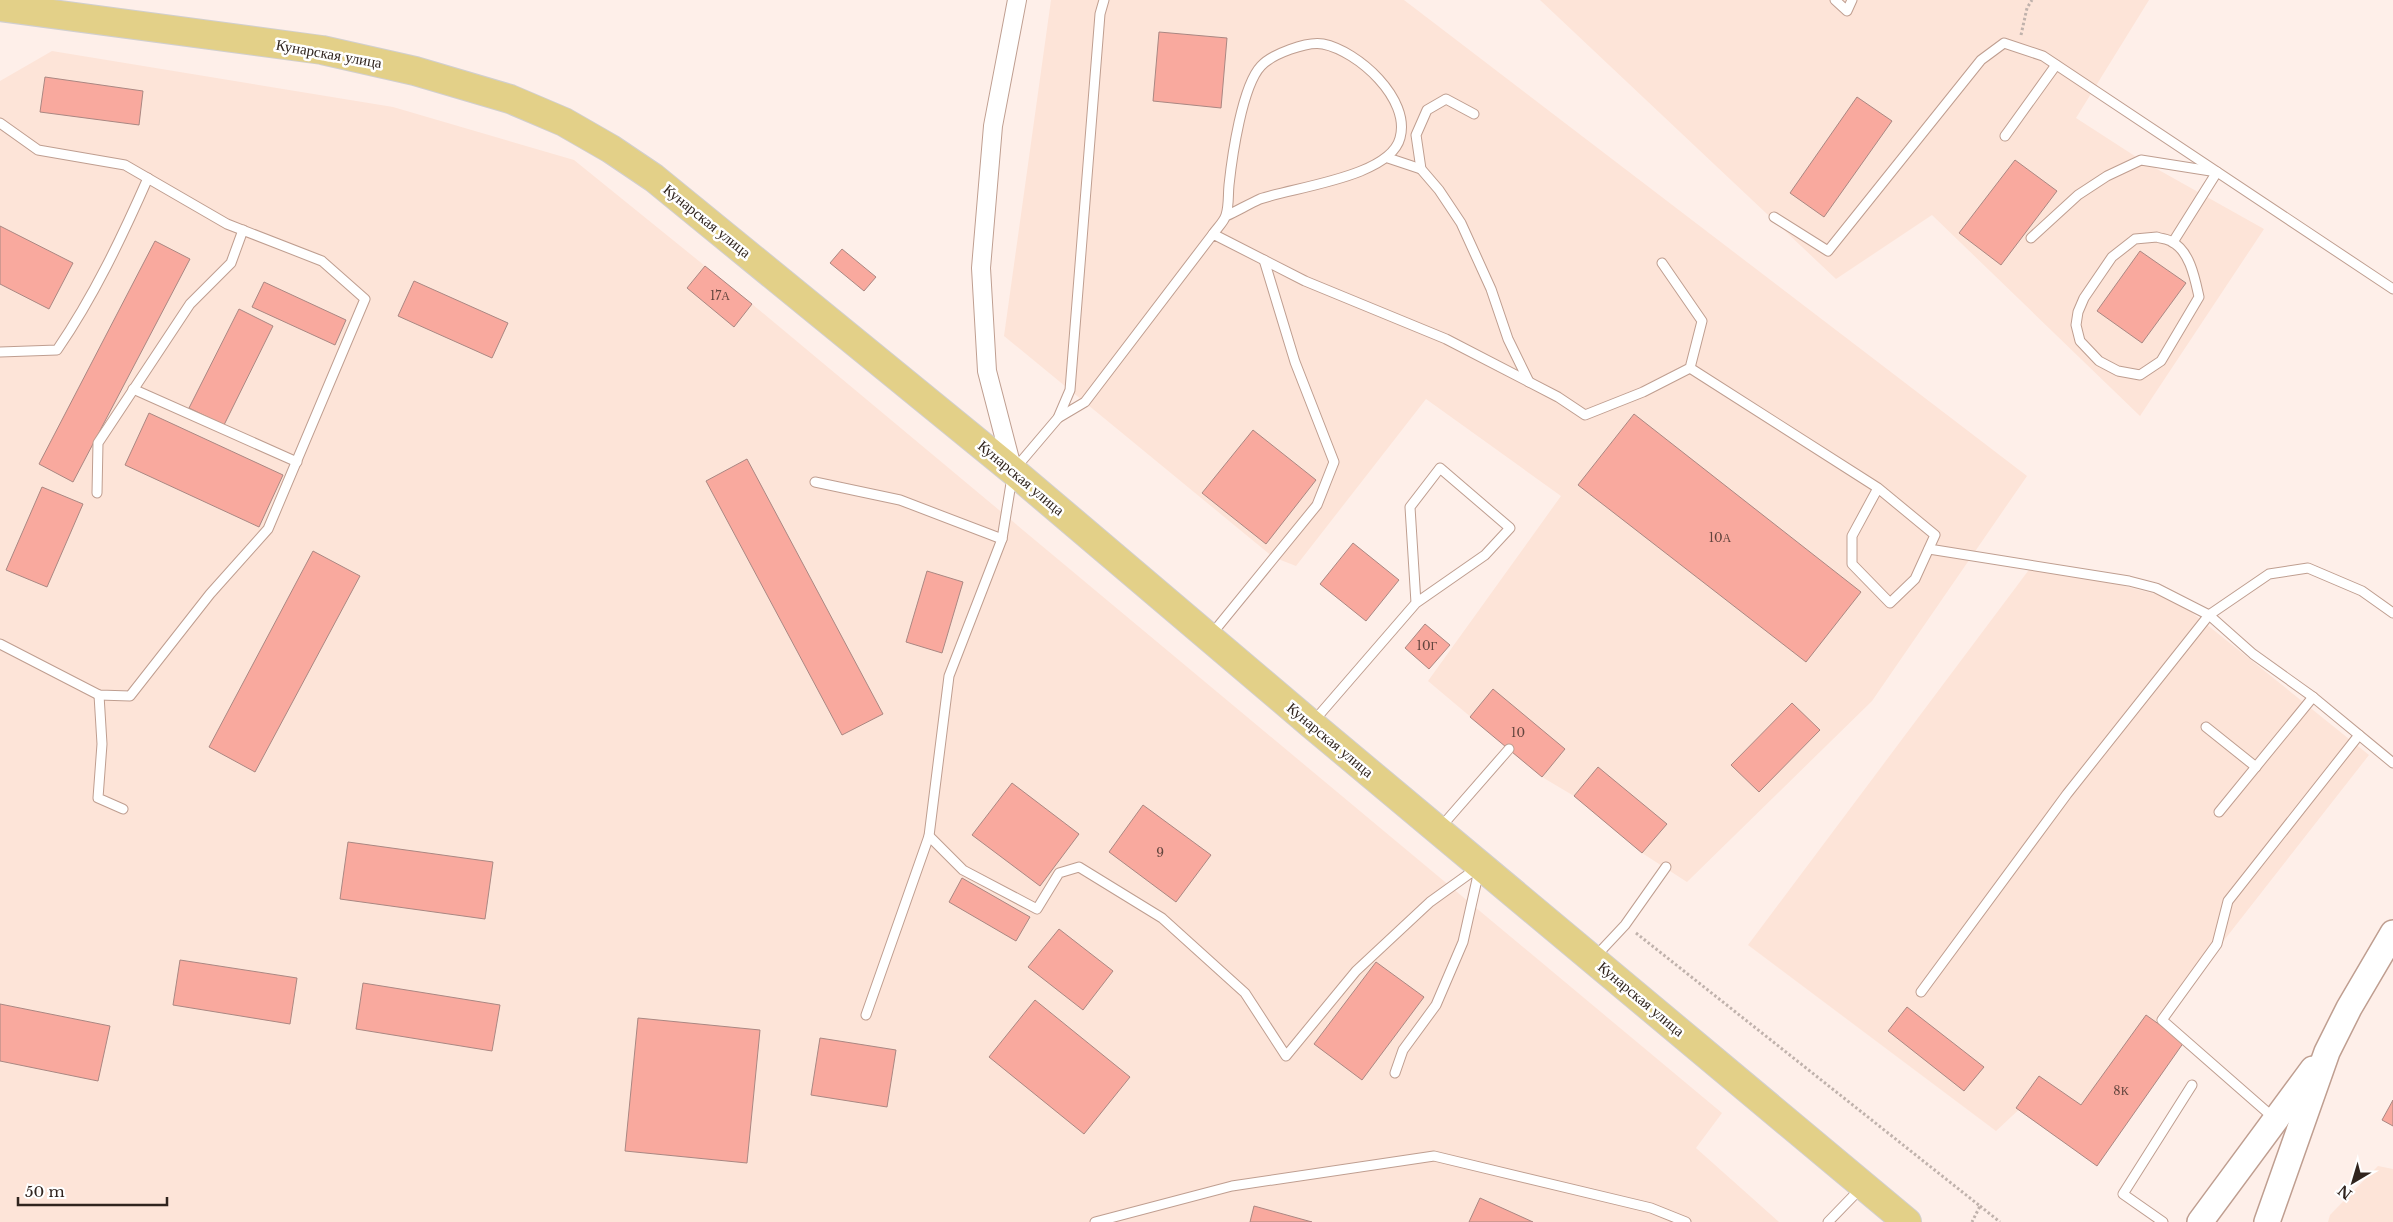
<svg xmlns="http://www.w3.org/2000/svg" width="2393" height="1222" font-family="'Libre Baskerville',serif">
<rect width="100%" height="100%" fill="#feefe9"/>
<g fill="#fde4d8">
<path d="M 1051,0 L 1404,0 L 2027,476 L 1872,701 L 1687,882 L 1642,853 L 1574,796 L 1542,777 L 1428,681 L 1561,496 L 1426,399 L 1296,566 L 1273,557 L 1004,336 Z"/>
<path d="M 1540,0 L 2149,0 L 2076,118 L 2141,160 L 2264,229 L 2140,416 L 1932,215 L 1836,279 Z"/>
<path d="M 52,51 L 393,107 L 574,160 L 752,304 L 1722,1113 L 1696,1148 L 1779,1222 L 0,1222 L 0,81 Z"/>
<path d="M 2034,563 L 2175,599 L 2369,755 L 2085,1118 L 2040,1090 L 1996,1131 L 1748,945 Z"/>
<path d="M 2378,1166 L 2393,1169 L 2393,1222 L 2328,1222 L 2330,1215 Z"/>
</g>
<g fill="#f9a99e" stroke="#aa8782">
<path d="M 1159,32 L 1227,38 L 1221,108 L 1153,101 Z"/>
<path d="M 45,77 L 143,91 L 139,125 L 40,112 Z"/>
<path d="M 1857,97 L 1892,121 L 1824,217 L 1790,193 Z"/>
<path d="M 2015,160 L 2057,191 L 2001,265 L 1959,233 Z"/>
<path d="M 0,226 L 73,263 L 49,309 L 0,284 Z"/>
<path d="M 155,241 L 190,259 L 73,482 L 39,464 Z"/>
<path d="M 842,249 L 876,277 L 864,291 L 830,263 Z"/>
<path d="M 2140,251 L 2186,283 L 2142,343 L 2097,311 Z"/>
<path d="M 705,266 L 752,304 L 734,327 L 687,288 Z"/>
<path d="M 414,281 L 508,323 L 492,358 L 398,316 Z"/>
<path d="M 264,282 L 346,320 L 335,345 L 252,307 Z"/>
<path d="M 239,309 L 273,326 L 224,425 L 189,408 Z"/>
<path d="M 149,413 L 283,475 L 259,527 L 125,465 Z"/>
<path d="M 1634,414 L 1861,592 L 1806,662 L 1578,485 Z"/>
<path d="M 1253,430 L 1316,480 L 1266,544 L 1202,493 Z"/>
<path d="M 747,459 L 883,714 L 842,735 L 706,481 Z"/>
<path d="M 42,487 L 83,504 L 47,587 L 6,570 Z"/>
<path d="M 1353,543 L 1399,580 L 1366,621 L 1320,584 Z"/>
<path d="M 313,551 L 360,576 L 255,772 L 209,747 Z"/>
<path d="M 927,571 L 963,582 L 942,653 L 906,642 Z"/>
<path d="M 1425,624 L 1450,645 L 1429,669 L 1405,648 Z"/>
<path d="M 1493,689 L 1565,749 L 1542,777 L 1470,717 Z"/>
<path d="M 1792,703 L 1820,730 L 1759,792 L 1731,765 Z"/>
<path d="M 1598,767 L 1667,824 L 1642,853 L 1574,796 Z"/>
<path d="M 1012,783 L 1079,834 L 1040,886 L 972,835 Z"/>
<path d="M 1143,805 L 1211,855 L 1176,902 L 1109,852 Z"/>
<path d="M 348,842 L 493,862 L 485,919 L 340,899 Z"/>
<path d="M 962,878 L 1030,917 L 1016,941 L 949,902 Z"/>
<path d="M 1059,929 L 1113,971 L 1083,1010 L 1028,967 Z"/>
<path d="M 180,960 L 297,978 L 290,1024 L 173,1005 Z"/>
<path d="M 1376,962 L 1424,997 L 1362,1080 L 1314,1044 Z"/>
<path d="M 363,983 L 500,1005 L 492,1051 L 356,1029 Z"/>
<path d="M 1035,1000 L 1130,1077 L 1084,1134 L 989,1057 Z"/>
<path d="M 0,1004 L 110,1026 L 98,1081 L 0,1061 Z"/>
<path d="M 1907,1007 L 1984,1067 L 1964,1091 L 1888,1031 Z"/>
<path d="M 2146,1015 L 2184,1042 L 2097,1166 L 2016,1108 L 2039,1076 L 2081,1105 Z"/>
<path d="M 638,1018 L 760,1030 L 747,1163 L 625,1151 Z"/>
<path d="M 820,1038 L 896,1050 L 887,1107 L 811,1095 Z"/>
<path d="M 2393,1100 L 2393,1126 L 2382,1120 Z"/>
<path d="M 1480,1198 L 1533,1222 L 1469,1222 Z"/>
<path d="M 1254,1206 L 1312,1222 L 1250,1222 Z"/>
</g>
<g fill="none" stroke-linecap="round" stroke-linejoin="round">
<defs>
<g id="lane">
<path d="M 1835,0 L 1847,11 L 1852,0"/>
<path d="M 1474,114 L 1446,99 L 1427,110 L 1416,135 L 1421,169 L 1439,190 L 1461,223 L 1491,289 L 1508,339 L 1529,382"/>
<path d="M 0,123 L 38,150 L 125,165 L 227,224 L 322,261 L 365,299 L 268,529 L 210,594 L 130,696 L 99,695 L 0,644"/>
<path d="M 2005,136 L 2056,65"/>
<path d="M 1388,158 L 1421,169"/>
<path d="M 1774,217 L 1828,251 L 1981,60 L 2004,43 L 2043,56 L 2393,289"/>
<path d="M 1213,234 C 1217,228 1224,222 1226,215 C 1229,206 1228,195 1229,185 C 1232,157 1242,86 1261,66 C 1272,54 1307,41 1323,44 C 1358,51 1411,99 1400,138 C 1390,177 1294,187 1260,199 C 1249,204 1237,211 1226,216"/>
<path d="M 2157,237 C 2162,239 2168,239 2172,242 C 2190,251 2195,279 2199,297 L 2161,361 L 2140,375 L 2118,371 L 2099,361 L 2080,341 L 2076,325 L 2078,312 L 2084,298 L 2112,257 L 2135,239 Z"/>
<path d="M 2031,238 L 2078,195 L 2107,176 L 2141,160 L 2217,172 L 2173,242"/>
<path d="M 0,352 L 57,350 C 94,296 122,237 148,178"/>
<path d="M 1690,368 L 1878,488 L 1935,535 L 1915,579 L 1890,603 L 1852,564 L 1852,536 L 1878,488"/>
<path d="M 133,389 L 297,462"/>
<path d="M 1058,418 L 1085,402 L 1213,234 L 1305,281 L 1446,339 L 1558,397 L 1585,415 L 1643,392 L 1690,368 L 1702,321 L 1662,263"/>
<path d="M 815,482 L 900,500 L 1002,539"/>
<path d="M 97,493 L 98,443 L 190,304 L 231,263 L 243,230"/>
<path d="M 1929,549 L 2129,581 L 2156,588 L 2209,615 L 2253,654 L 2313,697"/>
<path d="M 1211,635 L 1317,505 L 1334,462 L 1295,362 L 1264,260"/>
<path d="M 99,695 L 102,744 L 98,798 L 123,809"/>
<path d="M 1313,722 L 1416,603 L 1485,555 L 1510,528 L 1440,468 L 1410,507 L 1416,603"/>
<path d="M 2206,727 L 2256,767"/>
<path d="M 2219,812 L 2313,697 L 2393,763"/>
<path d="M 1440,828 L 1509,749"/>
<path d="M 929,836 L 963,870 L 1037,909 L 1059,873 L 1079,867 L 1162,918 L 1245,993 L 1286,1056 L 1356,971 L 1430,902 L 1480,866 L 1463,942 L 1436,1005 L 1403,1050 L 1395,1073"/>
<path d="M 1595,957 L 1625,925 L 1666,867"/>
<path d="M 1921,992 L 2067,794 L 2209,615 L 2269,574 L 2308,568 L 2362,591 L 2393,613"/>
<path d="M 866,1015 L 929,836 L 949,676 L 1002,539 L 1013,471 L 1058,418 L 1070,390 L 1100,14 L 1104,0"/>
<path d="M 2275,1119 L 2162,1020 L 2217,944 L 2228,901 L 2359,735"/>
<path d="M 1095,1222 L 1232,1186 L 1434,1156 L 1651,1208 L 1686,1222"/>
<path d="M 1828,1222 L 1861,1188"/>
<path d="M 2163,1222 L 2123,1194 L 2192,1085"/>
</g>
<path id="street" d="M 1013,471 L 987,371 L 981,268 L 993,126 L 1017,0"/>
<g id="secondary">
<path d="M 2200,1222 L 2313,1069"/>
<path d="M 2267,1222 L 2327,1052 L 2349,1008 L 2393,933"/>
</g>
<path id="primary" d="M 0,7 L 322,50 L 415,71 L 510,99 L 564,122 L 611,149 L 654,178 L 1013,471 L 1311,724 L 1907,1222"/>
</defs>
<use href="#lane" stroke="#bf9e90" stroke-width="11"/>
<use href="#street" stroke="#bf9e90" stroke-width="20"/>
<use href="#secondary" stroke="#bf9e90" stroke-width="28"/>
<use href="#primary" stroke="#d1cfce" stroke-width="30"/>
<g stroke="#c0b2ac" stroke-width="3" stroke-dasharray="2.5 2.5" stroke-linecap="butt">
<path d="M 2021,35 L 2027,8 L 2032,0"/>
<path d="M 1636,933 L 1980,1206 L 1972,1222"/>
<path d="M 1980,1206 L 2000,1222"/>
</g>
<use href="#lane" stroke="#fff" stroke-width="9"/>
<use href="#street" stroke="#fff" stroke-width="18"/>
<use href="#secondary" stroke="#fff" stroke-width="25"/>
<use href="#primary" stroke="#e3d088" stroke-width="28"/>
</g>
<g text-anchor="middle" stroke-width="5" stroke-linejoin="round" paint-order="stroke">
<g font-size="12" fill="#62453e">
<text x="720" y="300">17А</text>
<text x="1720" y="542">10А</text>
<text x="1427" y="650">10Г</text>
<text x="1518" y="737">10</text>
<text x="1160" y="857">9</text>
<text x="2121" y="1095">8К</text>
</g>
<g font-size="15" fill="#30241e" stroke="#fff">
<text transform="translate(329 54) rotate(10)" y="5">Кунарская улица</text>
<text transform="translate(707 221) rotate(39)" y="5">Кунарская улица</text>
<text transform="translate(1021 478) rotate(40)" y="5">Кунарская улица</text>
<text transform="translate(1330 740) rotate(40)" y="5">Кунарская улица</text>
<text transform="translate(1641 999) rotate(40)" y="5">Кунарская улица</text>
</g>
</g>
<g transform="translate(2353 1182) rotate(218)" stroke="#ffffff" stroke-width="4" paint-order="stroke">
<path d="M0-4L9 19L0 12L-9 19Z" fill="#30241e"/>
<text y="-8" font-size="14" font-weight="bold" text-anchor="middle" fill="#30241e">N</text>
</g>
<path d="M18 1197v8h149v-8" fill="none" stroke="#30241e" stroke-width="2.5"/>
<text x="25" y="1197" font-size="15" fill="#30241e" stroke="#ffffff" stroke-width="4" paint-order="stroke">50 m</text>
</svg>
